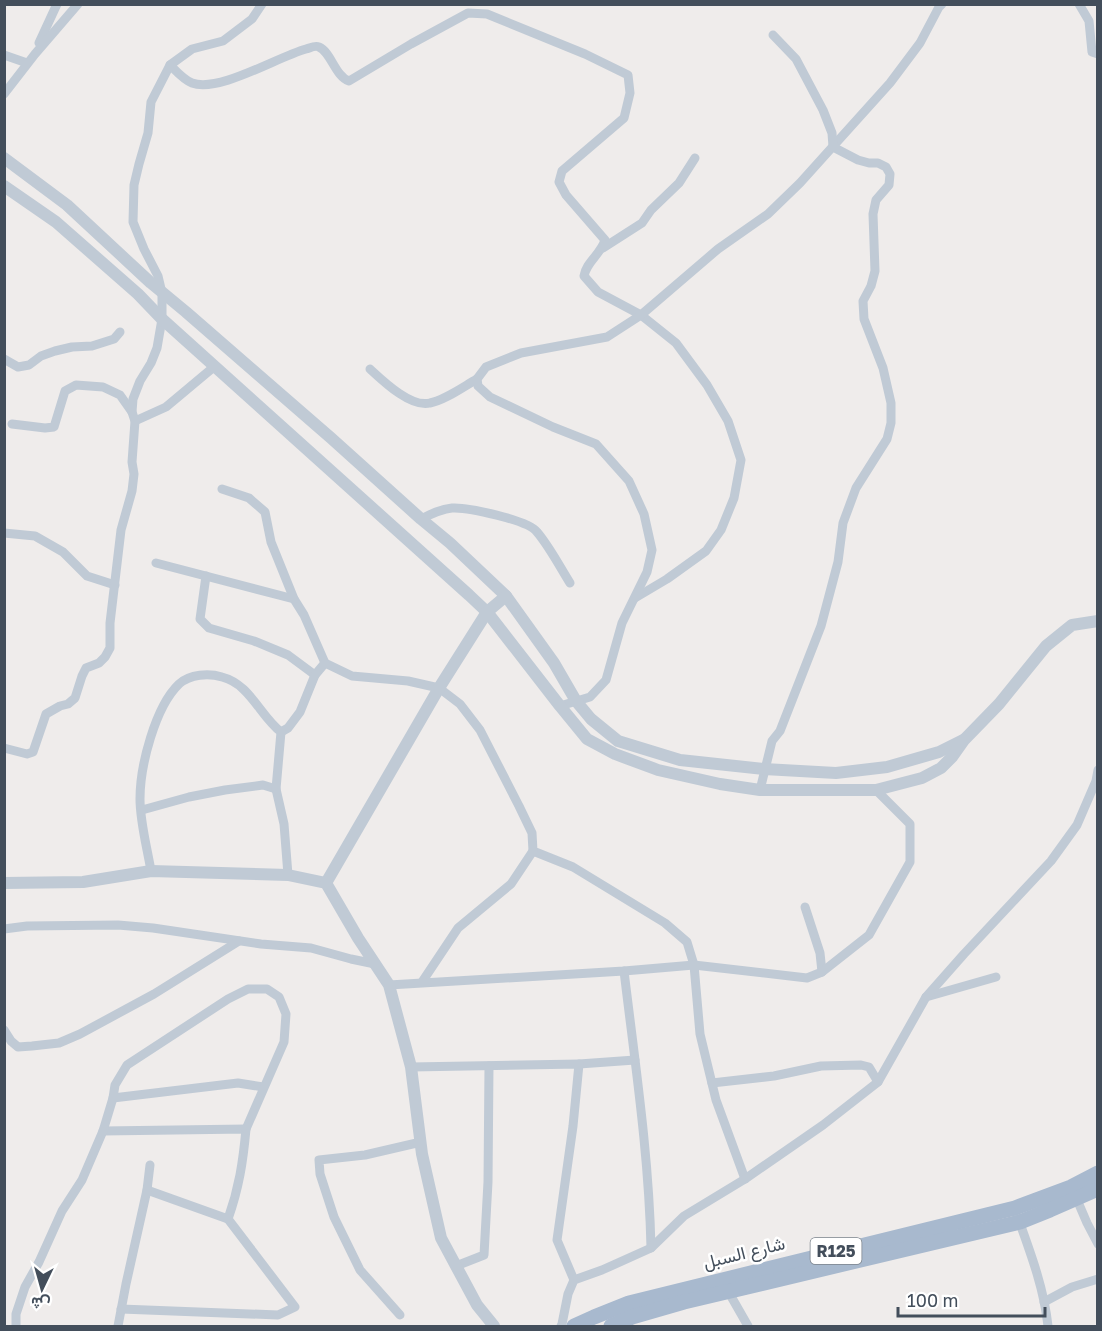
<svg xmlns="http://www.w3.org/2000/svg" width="1102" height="1331" font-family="'Golos Text',Vazirmatn,sans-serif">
<rect width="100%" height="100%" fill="#efeceb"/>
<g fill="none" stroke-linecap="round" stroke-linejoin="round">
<g stroke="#c0cad5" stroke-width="9">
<path d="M 1079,4 L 1089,21 L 1092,52 L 1098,54"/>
<path d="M 39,43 L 57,4"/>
<path d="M 4,55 L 27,63"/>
<path d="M 170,65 C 176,71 184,80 192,83 C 219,93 277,57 306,49 C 310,48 315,45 319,47 C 331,52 335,76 349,81 L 411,44 L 468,13 L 487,14 L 585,54 L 628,75 L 630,93 L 624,118 L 562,171 L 559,182 L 566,195 L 605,240 C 601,254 586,262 584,276 L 598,292 L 641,315 L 676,343 L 707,385 L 728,421 L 741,460 L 734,498 L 721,530 L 706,551 L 667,579 L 635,598"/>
<path d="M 4,94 L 35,54 L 78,4"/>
<path d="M 603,248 L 642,223 L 651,210 L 679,183 L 695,158"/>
<path d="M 4,359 L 18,367 L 29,365 L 41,356 L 55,351 L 72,347 L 92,346 L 114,339 L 120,332"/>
<path d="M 370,369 C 383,381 411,408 430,403 C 445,400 463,387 477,379"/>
<path d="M 135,421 L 166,407 L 215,366"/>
<path d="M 12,424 L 45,428 L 54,427 L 65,391 L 76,385 L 103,387 L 120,395 L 132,412"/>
<path d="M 222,489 L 249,498 L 265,512 L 271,542 L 294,599 L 304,615 L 325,663 L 352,676 L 408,681 L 439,688 L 460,704 L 480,730 L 519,806 L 532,833 L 533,851 L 573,867 L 665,923 L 687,942 L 694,965 L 700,1034 L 716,1100 L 745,1179"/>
<path d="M 421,519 C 431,514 441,509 452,508 C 467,507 528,520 537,532 C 549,546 560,567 570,583"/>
<path d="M 4,533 L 35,536 L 63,552 L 87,576 L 115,585"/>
<path d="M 156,563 L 294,599"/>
<path d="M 206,576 L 200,619 L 209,628 L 254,641 L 288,655 L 315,675"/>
<path d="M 560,706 L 590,697 L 606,680 L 622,623 L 647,572 L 652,550 L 644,514 L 629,481 L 596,444 L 553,427 L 490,397 L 478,386 L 477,379 L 486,367 L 521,353 L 607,337 L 641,315 L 718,249 L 768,214 L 800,183 L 890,83 L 920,43 L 939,7 L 942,4"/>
<path d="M 281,732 L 288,728 L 300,712 L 315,675 L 325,663"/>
<path d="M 4,748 L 27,754 L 33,752 L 46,714 L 60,706 L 68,704 L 75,698 L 82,676 L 86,668 L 99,663 L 105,657 L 110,648 L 110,623 L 121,530 L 132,491 L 134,474 L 132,462 L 135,421 L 132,412 L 133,399 L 140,381 L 151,363 L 157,348 L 162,319 L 162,293 L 158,276 L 144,249 L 133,222 L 134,185 L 139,164 L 148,133 L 151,102 L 170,65 L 192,49 L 223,41 L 252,19 L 262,4"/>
<path d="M 760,790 L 772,741 L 780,731 L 821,626 L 838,562 L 843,523 L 856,488 L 887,439 L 891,423 L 891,403 L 883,368 L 864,319 L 863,301 L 871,286 L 875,271 L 873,214 L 876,200 L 889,185 L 890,174 L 886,167 L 878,163 L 869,163 L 858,160 L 833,147 L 832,133 L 823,110 L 796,59 L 773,35"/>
<path d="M 142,810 L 189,797 L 225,790 L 263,785 L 276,789"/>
<path d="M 151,871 C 147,847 140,822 140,799 C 140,766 155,707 179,684 C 190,674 209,673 222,677 C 250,684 260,716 281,732 L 276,789 L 284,824 L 288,875"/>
<path d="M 805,907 L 820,953 L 822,972"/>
<path d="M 4,929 L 27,926 L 118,925 L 153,928 L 261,944 L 311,948 L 351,959 L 375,964"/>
<path d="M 624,971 C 635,1063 649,1155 651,1248"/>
<path d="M 422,982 L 458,928 L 511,884 L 533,851"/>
<path d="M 389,985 L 624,971 L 694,965 L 807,978 L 822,972 L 869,935 L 910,862 L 910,824 L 876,790"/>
<path d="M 926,997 L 996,977"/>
<path d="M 4,1030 L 11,1041 L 18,1047 L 32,1046 L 59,1043 L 80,1034 L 154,994 L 239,941"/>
<path d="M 579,1064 L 635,1060"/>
<path d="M 411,1067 L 579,1064 L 573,1126 L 557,1240 L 574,1280"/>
<path d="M 712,1083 L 774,1076 L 821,1066 L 861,1065 L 869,1067 L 878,1082"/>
<path d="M 113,1098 L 238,1083 L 263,1087"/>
<path d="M 103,1131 L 246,1129 C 243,1162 239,1188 228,1219 L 147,1190"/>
<path d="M 1075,1195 L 1087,1223 L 1098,1244"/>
<path d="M 1018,1218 C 1031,1254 1044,1289 1048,1326"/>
<path d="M 456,1266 L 484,1255 L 488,1182 L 489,1066"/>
<path d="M 728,1291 L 748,1326"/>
<path d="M 1044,1302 L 1072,1287 L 1098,1279"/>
<path d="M 121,1309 L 278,1315 L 295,1307 L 228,1219"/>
<path d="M 400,1315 L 360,1270 L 334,1217 L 320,1174 L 319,1160 L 365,1155 L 421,1142"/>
<path d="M 16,1326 L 16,1314 L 25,1287 L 39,1262 L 62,1211 L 82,1180 L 103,1131 L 113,1098 L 115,1085 L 127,1065 L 228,999 L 248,989 L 267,989 L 279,997 L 286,1014 L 284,1042 L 246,1129"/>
<path d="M 118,1326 L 126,1284 L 147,1190 L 150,1165"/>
<path d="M 561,1326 L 562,1324 L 568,1294 L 574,1280 L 602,1270 L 651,1248 L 684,1216 L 745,1179 L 823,1125 L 878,1082 L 926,997 L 964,954 L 1051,861 L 1077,825 L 1096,781 L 1098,770"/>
</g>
<g stroke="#c0cad5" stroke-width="12">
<path d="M 4,158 L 67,205 L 151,283 L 186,312 L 331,438 L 421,519 L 450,543 L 506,596 L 554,663 L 576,701 L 591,719 L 618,741 L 680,760 L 764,769 L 836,773 L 887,767 L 939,752 L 963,740"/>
<path d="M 4,186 L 56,222 L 138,294 L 162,319 L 469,595 L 487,612 L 560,706 L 587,739 L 615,754 L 658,770 L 720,784 L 760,790 L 876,790 L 922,778 L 941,768 L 952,757 L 964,740 L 999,704 L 1046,646 L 1072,625 L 1098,621"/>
<path d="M 4,883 L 83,882 L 151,871 L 288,875 L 326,883 L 358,938 L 389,985 L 411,1067 L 422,1154 L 441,1238 L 477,1305 L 494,1326"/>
<path d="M 326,883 L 439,688 L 487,612 L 506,596"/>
</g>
<g stroke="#a8b9ce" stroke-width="15">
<path d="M 574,1326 L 594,1317 L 629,1303 L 1015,1208 L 1071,1187 L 1098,1173"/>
<path d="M 611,1326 L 632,1317 L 684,1302 L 1020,1222 L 1050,1210 L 1098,1189"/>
</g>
</g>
<g text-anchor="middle" stroke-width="5" stroke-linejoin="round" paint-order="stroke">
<rect fill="#fff" stroke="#7b838c" stroke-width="1.5" x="810.5" y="1238" width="51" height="26" rx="4.5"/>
<g font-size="16" font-weight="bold" fill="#434e5b">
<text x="836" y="1257">R125</text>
</g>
<g font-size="18" fill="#434e5b" stroke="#fff">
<text transform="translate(744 1253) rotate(-14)" y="6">شارع السبل</text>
</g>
</g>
<rect width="1102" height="1331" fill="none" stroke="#434e5b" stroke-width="12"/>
<g transform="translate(42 1289) rotate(185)" stroke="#ffffff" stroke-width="4.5" paint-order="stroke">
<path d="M0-4.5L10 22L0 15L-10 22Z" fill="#434e5b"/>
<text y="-9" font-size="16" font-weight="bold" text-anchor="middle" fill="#434e5b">ش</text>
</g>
<path d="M898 1307v9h147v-9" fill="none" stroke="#434e5b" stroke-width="3"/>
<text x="907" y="1307" font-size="18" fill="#434e5b" stroke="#ffffff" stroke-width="4.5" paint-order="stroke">100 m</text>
</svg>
